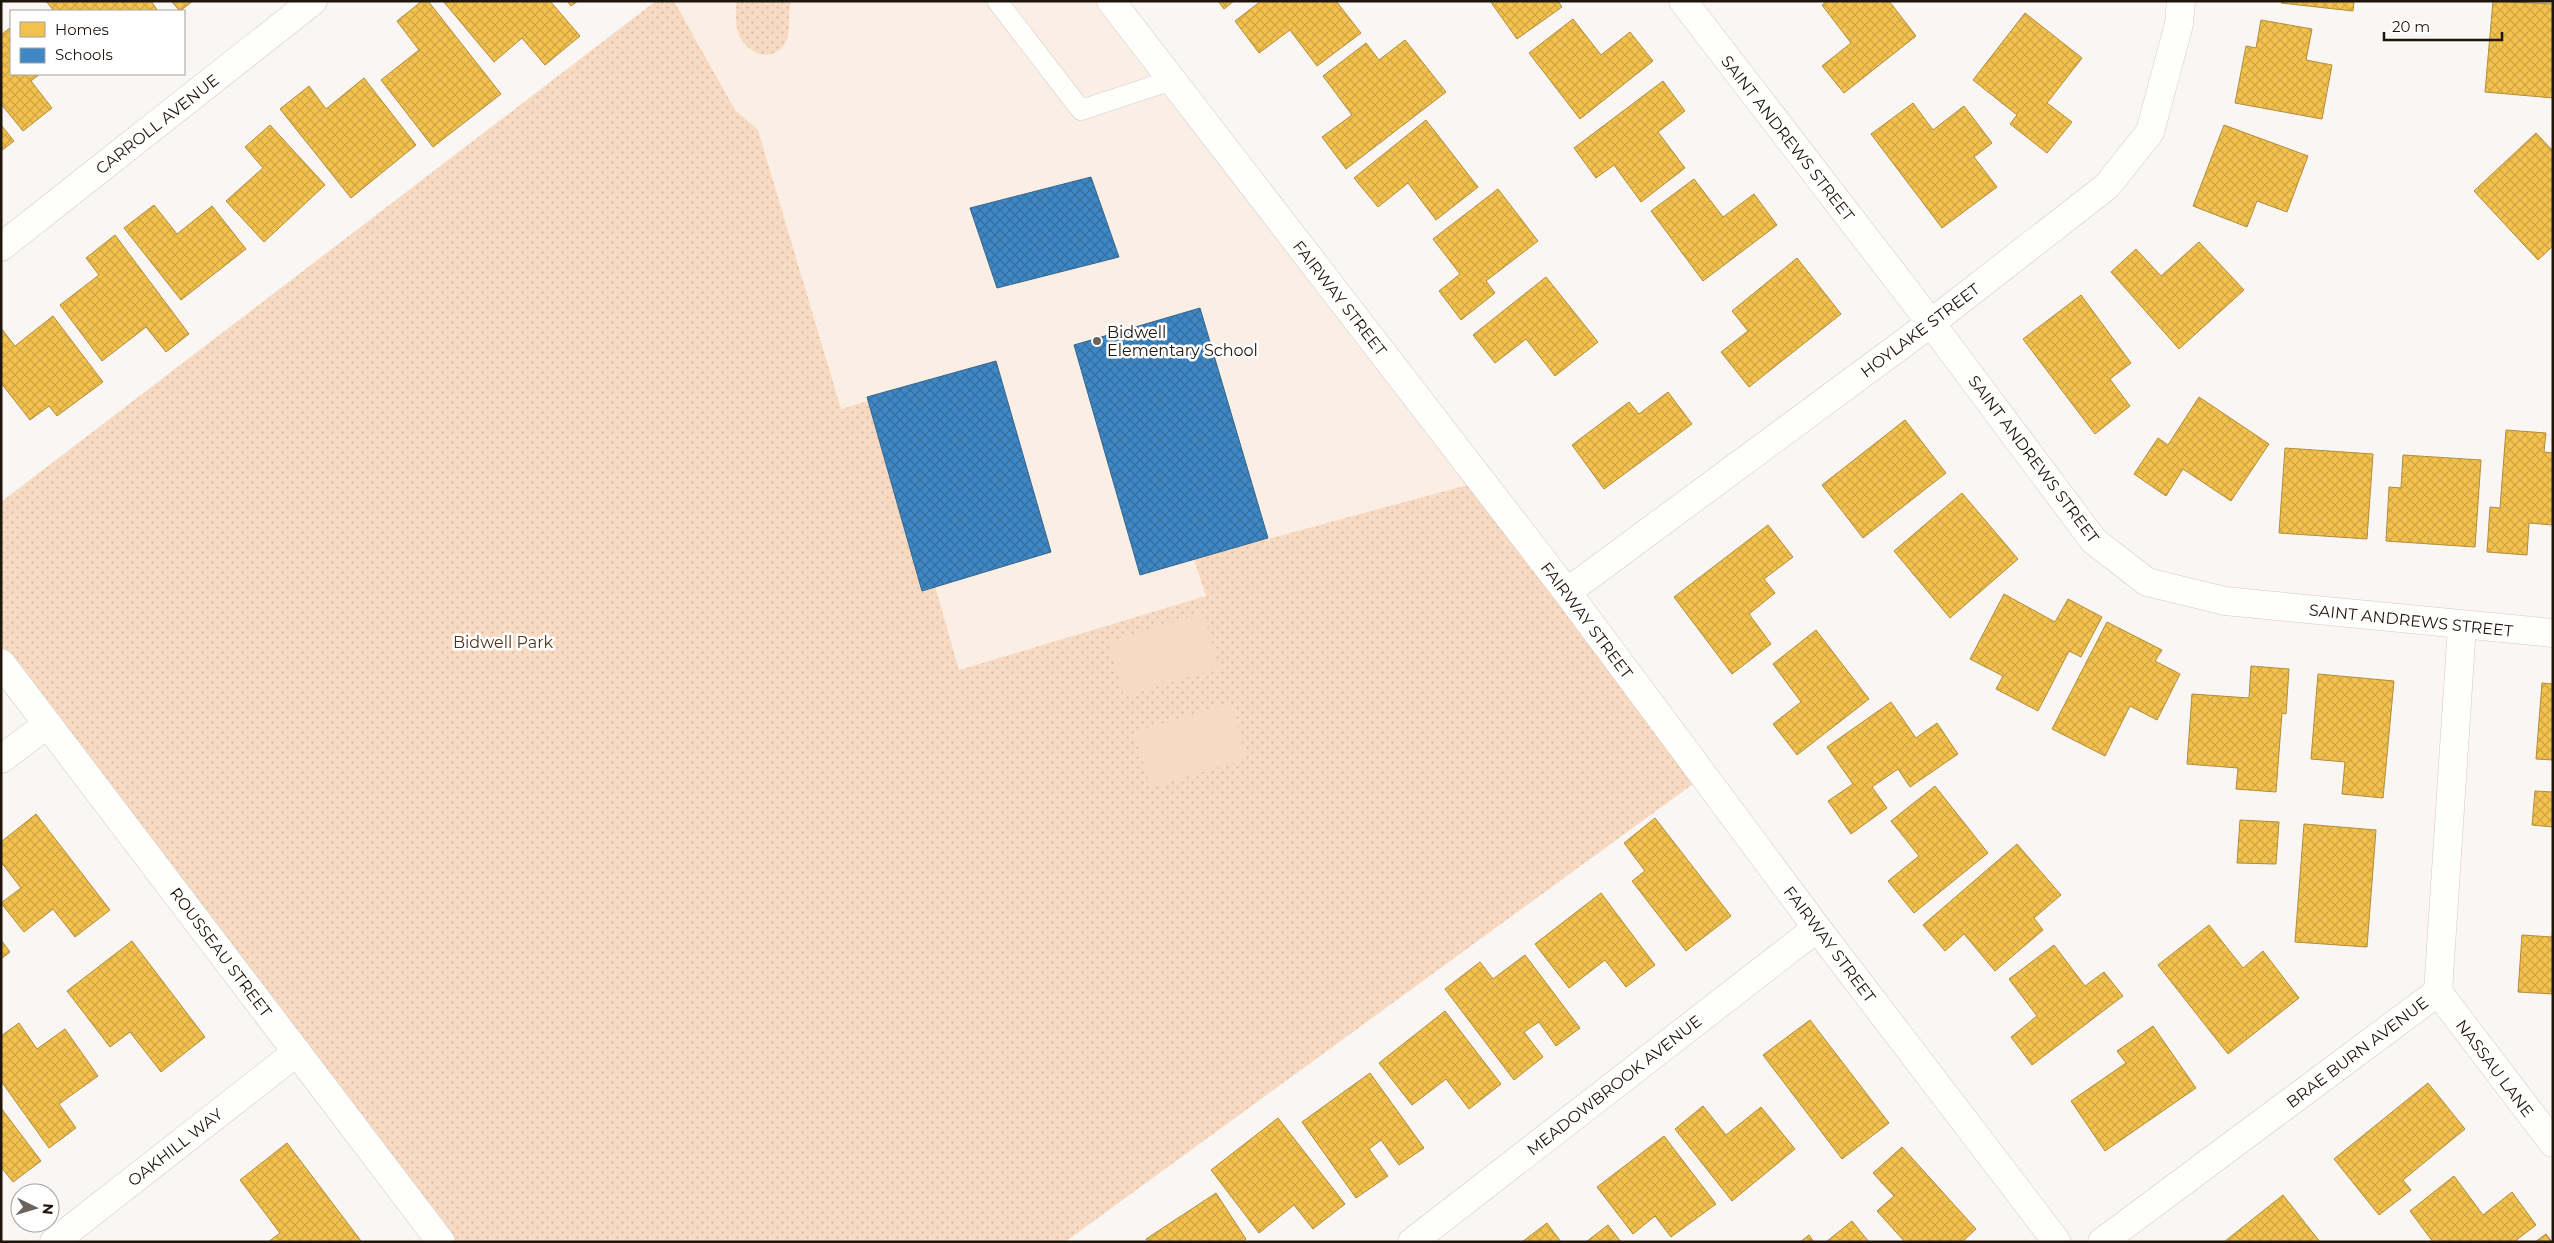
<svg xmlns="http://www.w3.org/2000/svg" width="2554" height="1243" font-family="Montserrat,sans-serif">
<defs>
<pattern id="grass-dots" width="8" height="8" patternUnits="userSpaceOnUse" patternTransform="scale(1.25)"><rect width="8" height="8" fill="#f7dac1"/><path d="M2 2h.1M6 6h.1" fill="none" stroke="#d3baa5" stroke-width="1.8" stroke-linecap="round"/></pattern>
<pattern id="homes-cross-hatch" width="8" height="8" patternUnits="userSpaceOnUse" patternTransform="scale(1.25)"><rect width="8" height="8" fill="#f2c14e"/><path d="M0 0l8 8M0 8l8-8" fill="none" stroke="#cfa543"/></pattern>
<pattern id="schools-cross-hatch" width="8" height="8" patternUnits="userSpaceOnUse" patternTransform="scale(1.25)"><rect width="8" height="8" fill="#3f88c5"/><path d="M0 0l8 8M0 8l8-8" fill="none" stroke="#346e9e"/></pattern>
</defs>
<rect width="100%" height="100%" fill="#f9f6f3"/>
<path fill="#fbefe5" d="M 674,1 L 1111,1 L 1482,481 L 1195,559 L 1206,596 L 959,670 L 935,587 L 922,591 L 868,402 L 841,409 L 758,130 L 735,110 Z"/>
<g fill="url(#grass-dots)">
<path d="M 656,1 L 674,1 L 735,110 L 758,130 L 841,409 L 868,401 L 922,590 L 935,586 L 959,670 L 1206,596 L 1194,559 L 1482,481 L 1704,776 L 1065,1242 L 441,1242 L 1,663 L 1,502 Z"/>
<path d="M 736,1 L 791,1 C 787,14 792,32 785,43 C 772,65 744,53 738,32 C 735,23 736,11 736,1 Z"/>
</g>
<g fill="#f7dac1">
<path d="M 1203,613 L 1220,668 L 1124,696 L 1108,642 Z"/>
<path d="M 1231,703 L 1247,759 L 1151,787 L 1134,732 Z"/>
</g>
<g fill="url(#homes-cross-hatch)" stroke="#b28d3a">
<path d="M 46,1 L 121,1 L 123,3 L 125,1 L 151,1 L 158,11 L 54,11 Z"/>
<path d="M 171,1 L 193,1 L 180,11 Z"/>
<path d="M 422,1 L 428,1 L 501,94 L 433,147 L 381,80 L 419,50 L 397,21 Z"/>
<path d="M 443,1 L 550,1 L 580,36 L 545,65 L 522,38 L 494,62 Z"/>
<path d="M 567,1 L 578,1 L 571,6 Z"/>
<path d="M 1218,1 L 1234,1 L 1224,9 Z"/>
<path d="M 1261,1 L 1336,1 L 1361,33 L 1317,66 L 1290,30 L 1259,53 L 1235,21 Z"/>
<path d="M 1490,1 L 1558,1 L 1562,7 L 1517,39 Z"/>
<path d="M 1827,1 L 1889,1 L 1916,36 L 1844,93 L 1822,66 L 1851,43 L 1822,5 Z"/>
<path d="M 2282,1 L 2354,1 L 2353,11 L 2281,3 Z"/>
<path d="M 2493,1 L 2553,4 L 2553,98 L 2485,92 Z"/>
<path d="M 2025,13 L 2082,58 L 2047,103 L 2072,122 L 2047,153 L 2010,124 L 2017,115 L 1973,80 Z"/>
<path d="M 1573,19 L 1601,55 L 1630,32 L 1653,61 L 1580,119 L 1529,53 Z"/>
<path d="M 2261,20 L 2312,29 L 2306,60 L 2332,65 L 2322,119 L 2235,103 L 2246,46 L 2256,48 Z"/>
<path d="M 11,27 L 11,74 L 40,74 L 31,81 L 52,108 L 23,131 L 1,104 L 1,35 Z"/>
<path d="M 1405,40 L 1446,92 L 1346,169 L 1322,137 L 1352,115 L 1323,76 L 1366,43 L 1379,60 Z"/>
<path d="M 364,78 L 416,145 L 351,198 L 280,109 L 309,86 L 326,109 Z"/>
<path d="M 1663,81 L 1685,111 L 1658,132 L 1685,168 L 1641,202 L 1614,165 L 1596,178 L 1574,148 Z"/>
<path d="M 1913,103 L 1933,130 L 1964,106 L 1992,143 L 1974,157 L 1997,187 L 1942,228 L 1871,134 Z"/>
<path d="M 1426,120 L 1478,187 L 1436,220 L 1408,183 L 1378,207 L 1354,178 Z"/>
<path d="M 1,125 L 14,141 L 1,151 Z"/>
<path d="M 270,125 L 325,185 L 264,242 L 226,201 L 263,168 L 245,147 Z"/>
<path d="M 2224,125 L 2308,156 L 2287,212 L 2257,201 L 2247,227 L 2193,206 Z"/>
<path d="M 2536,133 L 2553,151 L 2553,246 L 2538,260 L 2474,191 Z"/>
<path d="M 1694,179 L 1723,217 L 1754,194 L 1777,225 L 1703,281 L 1651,211 Z"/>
<path d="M 1498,189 L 1538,241 L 1486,281 L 1495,293 L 1461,320 L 1439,291 L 1460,274 L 1433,239 Z"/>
<path d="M 154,205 L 177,234 L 212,206 L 246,249 L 181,300 L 124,228 Z"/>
<path d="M 115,235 L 189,334 L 166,352 L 146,327 L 102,361 L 60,305 L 99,275 L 86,258 Z"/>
<path d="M 2199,242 L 2244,290 L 2179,349 L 2111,272 L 2136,249 L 2161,276 Z"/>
<path d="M 1797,258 L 1841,314 L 1749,387 L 1721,352 L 1748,331 L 1732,311 Z"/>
<path d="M 1546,277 L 1598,342 L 1555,376 L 1526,339 L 1495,363 L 1473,335 Z"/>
<path d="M 2081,295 L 2131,363 L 2110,379 L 2130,406 L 2095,434 L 2023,339 Z"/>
<path d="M 53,316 L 103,382 L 57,416 L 49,406 L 30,420 L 1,383 L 1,328 L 15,346 Z"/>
<path d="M 1668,392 L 1692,424 L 1604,489 L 1572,445 L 1629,402 L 1639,414 Z"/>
<path d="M 2199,397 L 2269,444 L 2231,501 L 2183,469 L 2166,496 L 2134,474 L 2158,438 L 2168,445 Z"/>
<path d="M 1905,420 L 1946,473 L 1863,538 L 1822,485 Z"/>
<path d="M 2506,430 L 2546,433 L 2544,452 L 2553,453 L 2553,525 L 2529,523 L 2527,555 L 2487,552 L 2490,507 L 2500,508 Z"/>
<path d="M 2285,448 L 2373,454 L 2367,539 L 2279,533 Z"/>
<path d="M 2403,455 L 2481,460 L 2475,547 L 2386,541 L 2389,487 L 2401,488 Z"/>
<path d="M 1962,493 L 2018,559 L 1950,618 L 1894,551 Z"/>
<path d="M 1768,525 L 1793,557 L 1764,579 L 1775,593 L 1749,614 L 1771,644 L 1732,674 L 1674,597 Z"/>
<path d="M 2004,594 L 2055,622 L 2068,599 L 2102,617 L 2081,657 L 2069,651 L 2038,711 L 1996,689 L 2003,676 L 1970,659 Z"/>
<path d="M 2107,622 L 2162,650 L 2155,661 L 2180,674 L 2157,720 L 2130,706 L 2105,756 L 2052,729 Z"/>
<path d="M 1816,630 L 1869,699 L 1797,755 L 1773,724 L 1801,702 L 1773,664 Z"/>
<path d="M 2251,666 L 2289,669 L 2286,714 L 2282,713 L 2276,792 L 2236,789 L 2238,768 L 2187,764 L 2192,694 L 2249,698 Z"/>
<path d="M 2318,674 L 2394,681 L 2383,798 L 2342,794 L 2345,762 L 2311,759 Z"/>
<path d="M 2542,683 L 2553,684 L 2553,760 L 2536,759 Z"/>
<path d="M 1891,702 L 1916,738 L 1937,723 L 1958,754 L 1910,787 L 1898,769 L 1872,787 L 1887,808 L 1851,834 L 1828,801 L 1853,784 L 1827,747 Z"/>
<path d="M 1935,786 L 1988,853 L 1914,913 L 1888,881 L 1919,856 L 1891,821 Z"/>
<path d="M 2535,791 L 2553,792 L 2553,827 L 2532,825 Z"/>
<path d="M 36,814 L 110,910 L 75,937 L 53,909 L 24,932 L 1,903 L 21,888 L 1,862 L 1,842 Z"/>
<path d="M 1655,818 L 1731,916 L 1686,951 L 1632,881 L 1645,871 L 1624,843 Z"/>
<path d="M 2240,820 L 2279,822 L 2276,864 L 2237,863 Z"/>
<path d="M 2304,824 L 2376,830 L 2367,947 L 2295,942 Z"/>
<path d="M 2017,844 L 2061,895 L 2034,918 L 2043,930 L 1995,971 L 1964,934 L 1945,951 L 1923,925 Z"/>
<path d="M 1601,893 L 1655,965 L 1626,987 L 1605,960 L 1569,988 L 1535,944 Z"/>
<path d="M 2209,925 L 2243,968 L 2263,951 L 2299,998 L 2228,1054 L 2158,965 Z"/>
<path d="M 2553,928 L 2553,994 L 2518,992 L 2522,935 L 2552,937 Z"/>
<path d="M 1,940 L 10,952 L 1,959 Z"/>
<path d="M 132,941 L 205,1037 L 161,1072 L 130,1032 L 110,1047 L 67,991 Z"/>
<path d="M 2054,945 L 2085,986 L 2104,972 L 2123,996 L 2032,1065 L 2011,1037 L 2037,1016 L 2009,979 Z"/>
<path d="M 1525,955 L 1580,1028 L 1556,1046 L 1539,1022 L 1524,1032 L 1543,1057 L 1514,1080 L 1445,989 L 1480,962 L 1493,979 Z"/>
<path d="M 1445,1011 L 1501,1084 L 1469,1109 L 1446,1079 L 1412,1105 L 1379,1063 Z"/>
<path d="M 1810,1020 L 1889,1123 L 1842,1159 L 1763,1055 Z"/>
<path d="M 19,1023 L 37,1049 L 65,1029 L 98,1076 L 59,1104 L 76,1128 L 49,1148 L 1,1081 L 1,1036 Z"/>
<path d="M 2153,1026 L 2196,1088 L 2105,1151 L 2071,1101 L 2126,1063 L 2117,1051 Z"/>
<path d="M 1370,1073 L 1424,1148 L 1399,1165 L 1381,1140 L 1369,1149 L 1388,1176 L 1356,1198 L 1302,1122 Z"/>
<path d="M 2428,1083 L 2465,1129 L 2403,1180 L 2411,1190 L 2379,1215 L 2334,1159 Z"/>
<path d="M 1703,1106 L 1726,1135 L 1761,1107 L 1795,1149 L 1732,1201 L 1675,1129 Z"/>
<path d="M 1,1108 L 41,1161 L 13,1182 L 1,1167 Z"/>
<path d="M 1278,1118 L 1345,1204 L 1313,1229 L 1294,1205 L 1259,1233 L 1211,1170 Z"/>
<path d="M 1664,1136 L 1716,1204 L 1671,1237 L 1655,1216 L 1633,1234 L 1597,1187 Z"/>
<path d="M 287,1143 L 361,1241 L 360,1242 L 268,1242 L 280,1233 L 240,1180 Z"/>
<path d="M 1902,1147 L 1976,1229 L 1962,1242 L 1905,1242 L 1877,1211 L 1894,1196 L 1873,1173 Z"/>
<path d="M 2454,1176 L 2483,1215 L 2512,1192 L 2536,1225 L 2514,1242 L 2433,1242 L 2410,1211 Z"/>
<path d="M 1216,1193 L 1246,1239 L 1242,1242 L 1148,1242 L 1146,1239 Z"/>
<path d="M 2283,1195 L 2320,1242 L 2224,1242 Z"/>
<path d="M 1852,1221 L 1869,1242 L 1826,1242 Z"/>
<path d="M 1547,1223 L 1561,1242 L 1522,1242 Z"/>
<path d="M 1608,1225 L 1621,1242 L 1586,1242 Z"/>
<path d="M 2546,1234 L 2552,1242 L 2535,1242 Z"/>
<path d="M 1809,1235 L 1814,1242 L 1800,1242 Z"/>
</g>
<g fill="url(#schools-cross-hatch)" stroke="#35668e">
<path d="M 1091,177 L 1119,257 L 997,288 L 970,208 Z"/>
<path d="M 1200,308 L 1268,538 L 1140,575 L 1074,345 Z"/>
<path d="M 996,361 L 1051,552 L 922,591 L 867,397 Z"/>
</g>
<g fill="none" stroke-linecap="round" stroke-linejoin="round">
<defs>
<path id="lane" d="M 997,1 L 1081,110 L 1172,80"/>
<g id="street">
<path d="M 1111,1 L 1567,592 L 1817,928 L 2057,1242"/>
<path d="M 1683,1 L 1931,323 L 2094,541 L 2147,582 L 2225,601 L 2553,633"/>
<path d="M 1,247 L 313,1"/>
<path d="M 1567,592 L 1931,323 L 2107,186 L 2150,132 L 2179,24 L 2181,1"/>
<path d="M 1,663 L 441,1242"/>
<path d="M 1,759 L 48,724"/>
<path d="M 2438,992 L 2553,1143"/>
<path d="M 54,1242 L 297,1052"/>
<path d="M 1412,1242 L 1817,928"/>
<path d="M 2102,1242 L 2438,992 L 2462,626"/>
</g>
</defs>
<use href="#lane" stroke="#d1cbc6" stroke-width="21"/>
<use href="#street" stroke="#d1cbc6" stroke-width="29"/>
<use href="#lane" stroke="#fefefd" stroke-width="20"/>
<use href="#street" stroke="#fefefd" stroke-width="28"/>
</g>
<circle fill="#6b645e" stroke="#fff" stroke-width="2" cx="1097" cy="341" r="5"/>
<g text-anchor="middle" stroke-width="5" stroke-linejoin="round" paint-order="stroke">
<g font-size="16" fill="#1e150d" stroke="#fff">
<text transform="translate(157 124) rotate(-38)" y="6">CARROLL AVENUE</text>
<text transform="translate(1788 138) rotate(52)" y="6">SAINT ANDREWS STREET</text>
<text transform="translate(1340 298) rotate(52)" y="6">FAIRWAY STREET</text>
<text transform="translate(1920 330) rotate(-37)" y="6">HOYLAKE STREET</text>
<text transform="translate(2034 459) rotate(53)" y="6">SAINT ANDREWS STREET</text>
<text transform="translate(1587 620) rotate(53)" y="6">FAIRWAY STREET</text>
<text transform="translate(2411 620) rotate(6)" y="6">SAINT ANDREWS STREET</text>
<text transform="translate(1830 944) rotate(53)" y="6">FAIRWAY STREET</text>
<text transform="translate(221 952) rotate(53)" y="6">ROUSSEAU STREET</text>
<text transform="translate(2357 1052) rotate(-37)" y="6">BRAE BURN AVENUE</text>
<text transform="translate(2495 1068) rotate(53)" y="6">NASSAU LANE</text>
<text transform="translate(1614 1085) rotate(-38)" y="6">MEADOWBROOK AVENUE</text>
<text transform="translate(175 1147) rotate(-38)" y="6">OAKHILL WAY</text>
</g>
<g font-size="16" fill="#1e150d" stroke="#fff" text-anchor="start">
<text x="1107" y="338">Bidwell<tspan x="1107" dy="18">Elementary School</tspan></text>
</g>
<g font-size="16" fill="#52361a" stroke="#fff">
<text x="503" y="648">Bidwell Park</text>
</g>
</g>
<rect width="2554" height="1243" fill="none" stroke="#1e150d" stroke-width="5"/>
<rect x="10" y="10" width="175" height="65" fill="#ffffff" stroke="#a5a19e"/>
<rect x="20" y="22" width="25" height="15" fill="#f2c14e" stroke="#a5a19e"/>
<text x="55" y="35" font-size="15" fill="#1e150d">Homes</text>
<rect x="20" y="48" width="25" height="15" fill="#3f88c5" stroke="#a5a19e"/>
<text x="55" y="60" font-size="15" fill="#1e150d">Schools</text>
<g transform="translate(35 1208) rotate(95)"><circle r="24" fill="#ffffff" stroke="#a5a19e"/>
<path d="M0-4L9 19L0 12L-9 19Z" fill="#6b645e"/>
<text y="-8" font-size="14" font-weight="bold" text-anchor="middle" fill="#1e150d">N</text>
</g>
<path d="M2384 32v8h118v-8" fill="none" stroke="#1e150d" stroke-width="2.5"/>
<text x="2392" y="32" font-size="15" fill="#1e150d" stroke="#ffffff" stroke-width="4" paint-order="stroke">20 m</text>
</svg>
